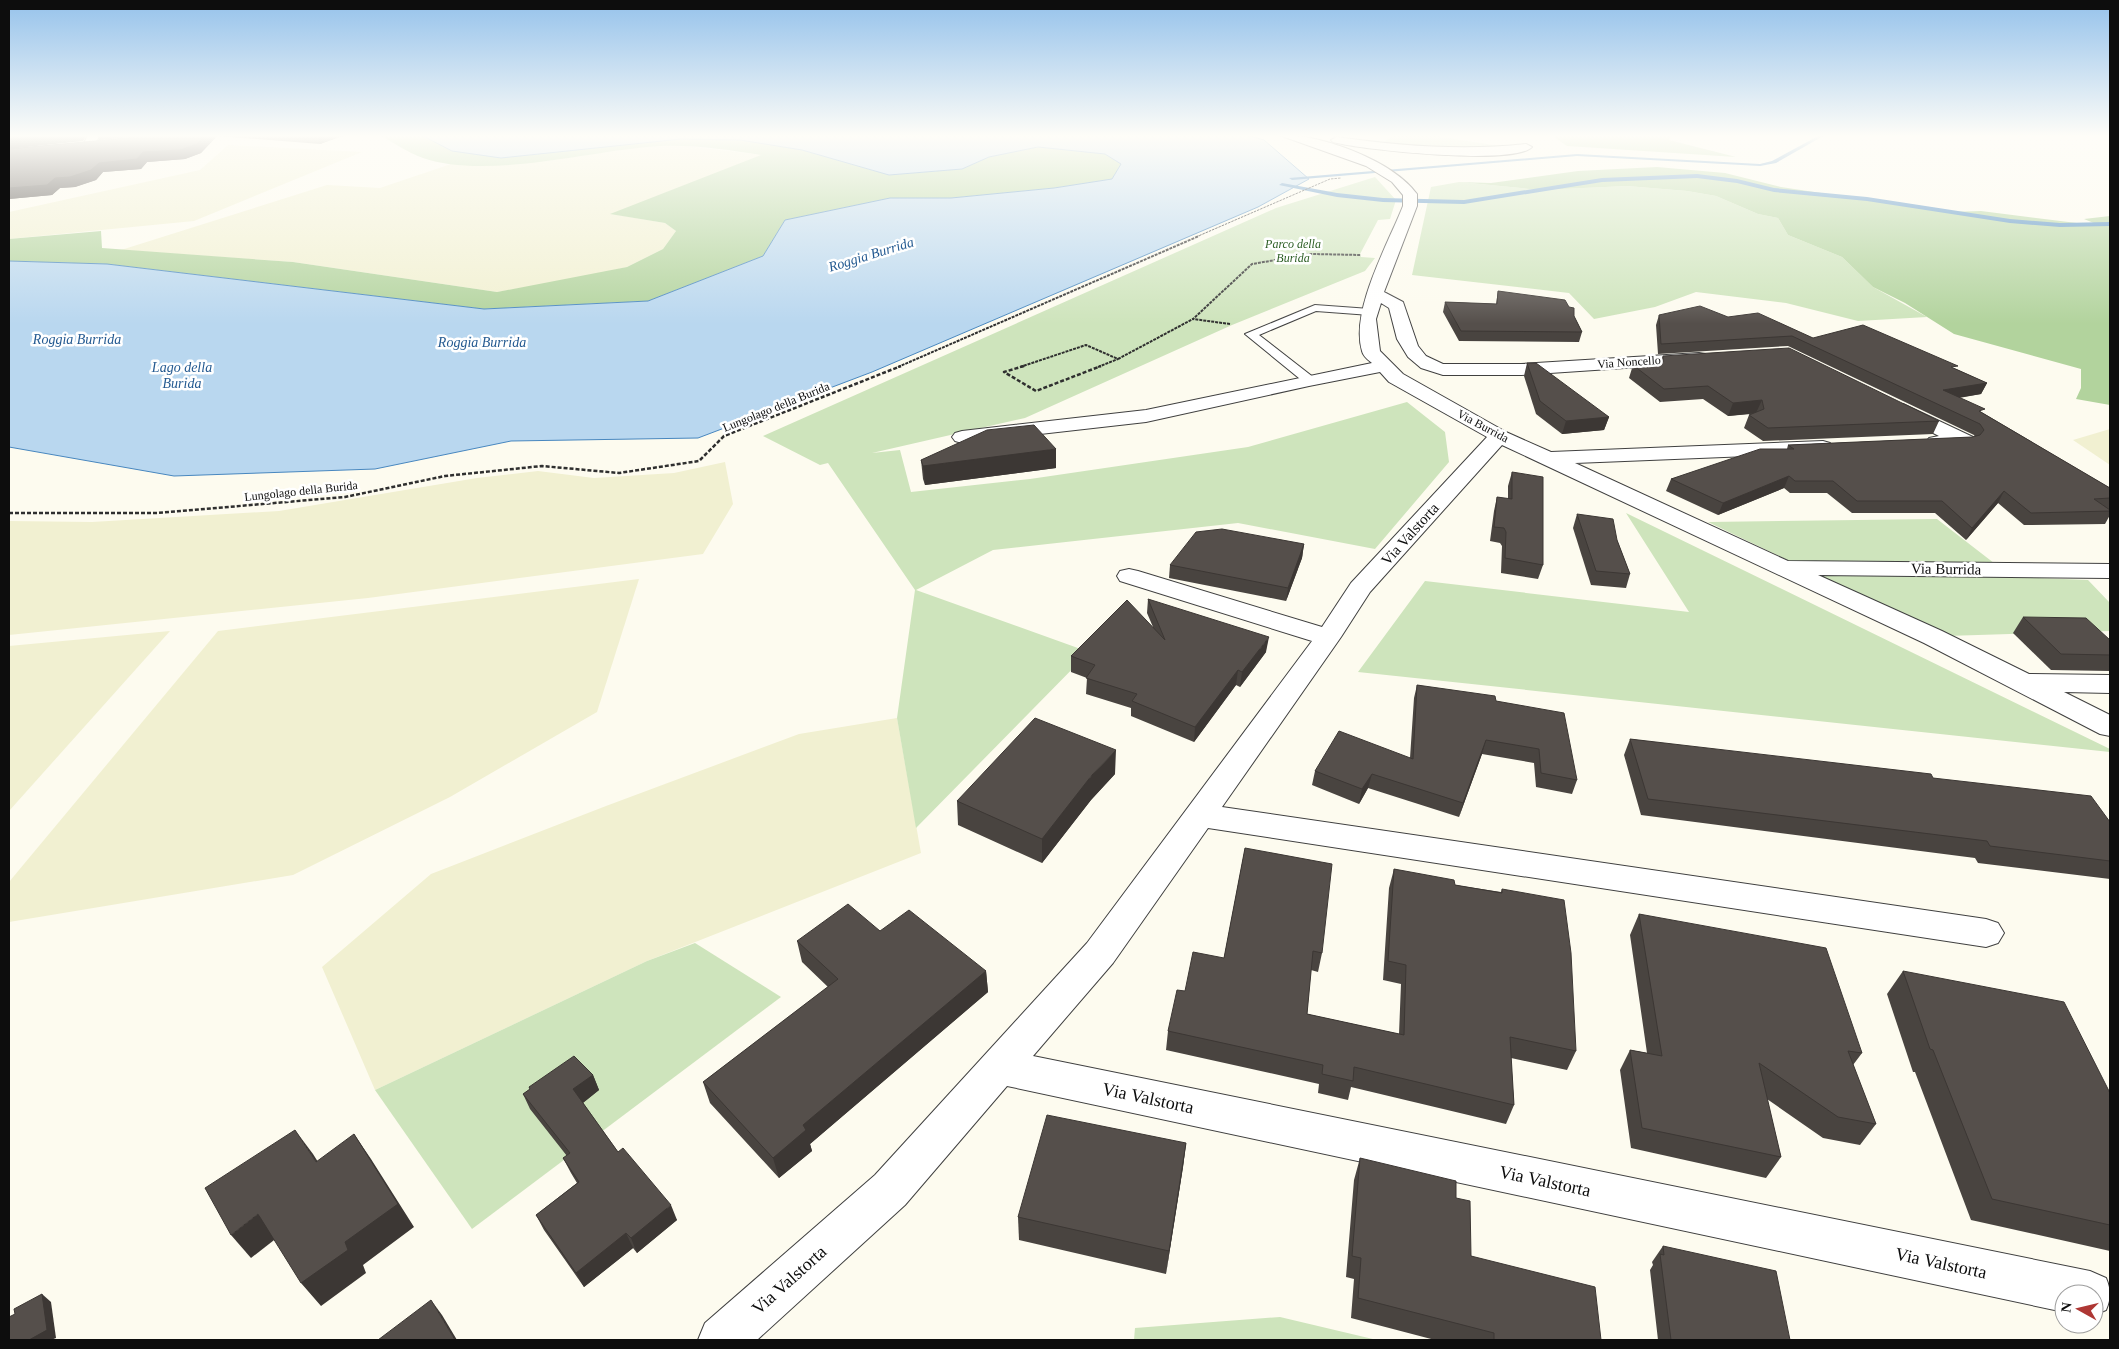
<svg xmlns="http://www.w3.org/2000/svg" width="2119" height="1349" font-family="'Times New Roman',serif">
<rect width="100%" height="100%" fill="#fdfbef"/>
<g fill="#f1f0d1">
<path d="M 228,145 L 362,152 L 194,221 L 9,239 L 9,212 L 200,170 Z"/>
<path d="M 648,146 L 687,146 L 762,155 L 612,214 L 665,223 L 676,231 L 663,249 L 627,267 L 580,278 L 497,292 L 293,262 L 121,250 L 327,185 L 380,188 L 451,164 L 505,164 L 553,160 Z"/>
<path d="M 2110,429 L 2110,465 L 2073,440 Z"/>
<path d="M 725,462 L 733,504 L 703,554 L 368,598 L 9,635 L 9,521 L 92,522 L 279,511 L 477,478 L 538,471 L 594,478 L 674,473 Z"/>
<path d="M 639,579 L 597,712 L 450,797 L 293,875 L 9,922 L 9,882 L 218,631 Z"/>
<path d="M 170,631 L 9,811 L 9,646 Z"/>
<path d="M 897,718 L 921,853 L 647,961 L 375,1090 L 322,967 L 431,874 L 606,806 L 799,734 Z"/>
</g>
<g fill="#cee4bc">
<path d="M 1395,135 L 1428,135 L 1500,146 L 1455,152 L 1380,144 Z"/>
<path d="M 1375,177 L 1396,200 L 1390,219 L 1378,220 L 1360,254 L 1361,257 L 1375,258 L 1365,271 L 1232,325 L 1025,418 L 872,453 L 900,450 L 911,492 L 1030,479 L 1248,447 L 1407,402 L 1445,432 L 1449,462 L 1375,549 L 1238,523 L 993,550 L 916,590 L 1089,652 L 916,828 L 897,718 L 915,590 L 828,463 L 820,465 L 763,436 L 1276,208 Z"/>
<path d="M 1459,182 L 1540,190 L 1627,186 L 1687,191 L 1716,196 L 1758,214 L 1778,218 L 1788,235 L 1842,257 L 1873,287 L 1927,317 L 1858,321 L 1786,303 L 1696,292 L 1655,307 L 1594,319 L 1569,293 L 1412,275 L 1431,187 Z"/>
<path d="M 1626,513 L 2110,749 L 2110,752 L 1358,672 L 1425,581 L 1689,612 Z"/>
<path d="M 1937,519 L 2012,577 L 2088,580 L 2110,603 L 2110,631 L 1946,636 L 1708,522 Z"/>
<path d="M 695,943 L 781,997 L 472,1229 L 375,1090 L 647,961 Z"/>
<path d="M 1280,1317 L 1377,1340 L 1134,1340 L 1135,1328 Z"/>
</g>
<g fill="#b2d39d">
<path d="M 379,135 L 421,135 L 452,151 L 592,147 L 681,139 L 740,140 L 802,150 L 889,175 L 962,169 L 989,157 L 1038,147 L 1105,154 L 1122,164 L 1112,179 L 1054,188 L 951,198 L 890,198 L 785,220 L 763,256 L 648,301 L 484,309 L 107,264 L 9,261 L 9,239 L 101,231 L 102,248 L 293,262 L 497,292 L 627,267 L 663,249 L 676,231 L 665,223 L 610,214 L 761,155 C 724,149 684,143 647,147 C 583,153 483,179 423,158 C 408,153 393,142 379,135 Z"/>
<path d="M 1551,135 L 1672,135 L 1669,140 L 1736,157 L 1567,146 Z"/>
<path d="M 1657,167 L 1725,173 L 1781,187 L 1948,212 L 1981,211 L 2101,226 L 2084,219 L 2110,216 L 2110,405 L 2076,399 L 2081,388 L 2081,369 L 1954,334 L 1905,303 L 1873,287 L 1842,257 L 1788,235 L 1778,218 L 1758,214 L 1716,196 L 1687,191 L 1627,186 L 1540,190 L 1459,182 L 1491,183 L 1578,171 Z"/>
</g>
<path fill="#b9d7ef" stroke="#4887bf" d="M 421,135 L 1246,135 L 1264,140 L 1309,179 L 1258,207 L 872,372 L 698,438 L 511,441 L 375,469 L 174,476 L 9,447 L 9,261 L 107,264 L 484,309 L 648,301 L 763,256 L 785,220 L 890,198 L 951,198 L 1054,188 L 1112,179 L 1121,164 L 1105,154 L 1038,147 L 989,157 L 962,169 L 889,175 L 802,150 L 740,140 L 681,139 L 501,158 L 452,151 Z"/>
<g fill="none" stroke-linecap="round" stroke-linejoin="round">
<g fill="#4887bf" fill-rule="evenodd">
<path d="M 1820,135 L 1825,135 L 1776,163 L 1760,166 L 1577,156 L 1292,180 L 1289,178 L 1577,154 L 1760,164 L 1772,161 Z"/>
<path d="M 1697,174 L 1737,179 L 1774,188 L 1867,197 L 2010,219 L 2060,223 L 2110,222 L 2110,226 L 2060,227 L 2010,223 L 1867,201 L 1774,192 L 1737,183 L 1697,178 L 1602,182 L 1464,204 L 1383,202 L 1337,197 L 1279,185 L 1282,183 L 1337,193 L 1383,198 L 1464,200 L 1602,178 Z"/>
</g>
<defs>
<path id="service" d="M 1315,305 L 1370,309 L 1376,312 L 1370,315 L 1316,311 L 1259,335 L 1313,377 L 1315,380 L 1313,383 L 1305,383 L 1245,334 Z"/>
<g id="minor">
<path d="M 88,135 L 100,135 L 92,149 L 88,150 L 82,147 Z"/>
<path d="M 1279,135 C 1321,134 1392,160 1417,194 L 1417,206 L 1384,292 L 1403,302 L 1418,346 L 1426,356 L 1443,364 L 1521,364 L 1699,353 L 1705,354 L 1708,358 L 1705,362 L 1699,363 L 1521,375 L 1443,375 L 1421,368 L 1408,357 L 1397,339 L 1389,308 L 1381,303 L 1376,319 L 1380,351 L 1403,374 L 1506,432 L 1551,452 L 1823,441 L 1830,443 L 1833,447 L 1830,451 L 1823,453 L 1575,463 L 1788,561 L 2110,564 L 2110,578 L 1818,575 L 1942,631 L 2029,674 L 2110,675 L 2110,693 L 2064,692 L 2110,715 L 2110,736 L 2100,734 L 1924,643 L 1502,445 L 1370,592 L 1341,637 L 1222,807 L 1986,919 L 1998,923 L 2004,933 L 1998,943 L 1986,947 L 1208,828 L 1113,963 L 1033,1056 L 2090,1271 L 2106,1278 C 2111,1290 2111,1298 2106,1310 L 2094,1315 L 2094,1294 L 2064,1294 L 2064,1312 L 1007,1086 L 905,1205 L 757,1340 L 698,1340 L 705,1323 L 875,1175 L 1087,943 L 1312,641 L 1120,581 L 1117,576 L 1120,571 L 1129,569 L 1138,571 L 1322,627 L 1351,583 L 1487,437 L 1389,382 L 1380,372 L 1309,386 L 1146,422 L 962,443 L 955,441 L 952,437 L 955,433 L 962,431 L 1146,410 L 1372,363 C 1368,360 1363,356 1362,351 C 1350,311 1388,244 1403,206 L 1403,195 L 1392,182 L 1366,166 Z"/>
<path d="M 1337,137 C 1401,146 1462,151 1526,144 L 1532,147 C 1514,166 1362,150 1333,142 L 1331,140 Z"/>
<path d="M 1903,404 L 1973,437 L 1976,441 L 1973,445 L 1936,448 L 1929,446 L 1926,442 L 1929,438 L 1939,436 L 1896,414 L 1893,410 L 1896,406 Z"/>
</g>
</defs>
<use href="#service" stroke="#404040" stroke-width="2"/>
<use href="#minor" stroke="#404040" stroke-width="2"/>
<path stroke="#2f2f2f" stroke-width="1" stroke-dasharray="2.5 1" stroke-linecap="butt" d="M 1196,237 L 1330,179 L 1341,178"/>
<g stroke="#2f2f2f" stroke-width="2" stroke-dasharray="3 1" stroke-linecap="butt">
<path d="M 1230,324 L 1193,319 L 1252,264 L 1311,254 L 1361,255"/>
<path d="M 1118,359 L 1193,319"/>
<path d="M 898,367 L 1199,236"/>
<path d="M 1020,367 L 1086,345 L 1118,359"/>
<path d="M 1098,367 L 1118,359"/>
</g>
<g stroke="#2f2f2f" stroke-width="2.5" stroke-dasharray="4 2" stroke-linecap="butt">
<path d="M 1024,366 L 1004,372 L 1036,391 L 1101,366"/>
<path d="M 9,513 L 157,513 L 345,497 L 445,476 L 542,466 L 619,473 L 699,461 L 724,436 L 901,366"/>
</g>
<use href="#service" fill="#fff" fill-rule="evenodd"/>
<use href="#minor" fill="#fff" fill-rule="evenodd"/>
</g>
<g fill="#494440">
<path d="M 159,135 L 345,135 L 320,144 L 217,136 L 201,153 L 185,159 L 147,162 L 141,169 L 103,172 L 96,180 L 75,187 L 60,188 L 52,195 L 9,199 L 9,149 Z"/>
<path d="M 1498,291 L 1574,316 L 1582,332 L 1579,342 L 1459,341 L 1443,312 L 1445,302 L 1496,304 Z"/>
<path d="M 1659,315 L 1728,317 L 1813,338 L 1956,369 L 1987,383 L 1981,394 L 1959,398 L 1983,413 L 2110,488 L 2110,515 L 2105,524 L 2024,525 L 1998,503 L 1966,540 L 1935,513 L 1852,513 L 1827,493 L 1790,493 L 1784,488 L 1718,515 L 1666,491 L 1671,479 L 1787,449 L 1788,445 L 1975,437 L 1974,435 L 1788,346 L 1658,354 L 1656,325 Z"/>
<path d="M 1663,356 L 1939,421 L 1933,434 L 1763,441 L 1744,428 L 1749,415 L 1751,414 L 1728,416 L 1703,399 L 1660,402 L 1629,378 L 1633,365 L 1660,362 Z"/>
<path d="M 1527,363 L 1609,417 L 1604,430 L 1562,434 L 1536,414 L 1524,376 Z"/>
<path d="M 1056,449 L 1056,468 L 925,485 L 923,479 L 921,460 Z"/>
<path d="M 1512,472 L 1543,565 L 1538,579 L 1501,573 L 1502,546 L 1500,543 L 1490,541 L 1494,511 L 1497,497 L 1508,499 L 1508,486 Z"/>
<path d="M 1577,514 L 1617,540 L 1630,574 L 1626,588 L 1591,585 L 1573,528 Z"/>
<path d="M 1304,544 L 1302,558 L 1286,601 L 1169,578 L 1170,565 Z"/>
<path d="M 1148,599 L 1266,652 L 1240,687 L 1236,685 L 1194,742 L 1131,716 L 1131,708 L 1086,694 L 1087,678 L 1071,672 L 1071,656 L 1153,627 L 1147,613 Z"/>
<path d="M 2023,617 L 2110,640 L 2110,671 L 2051,670 L 2013,633 Z"/>
<path d="M 1417,685 L 1496,701 L 1577,780 L 1572,794 L 1536,787 L 1534,763 L 1482,754 L 1459,817 L 1368,788 L 1359,804 L 1312,785 L 1315,771 L 1410,758 L 1414,698 Z"/>
<path d="M 1630,739 L 1933,778 L 2110,822 L 2110,879 L 1978,863 L 1975,858 L 1641,815 L 1624,755 Z"/>
<path d="M 1115,774 L 1091,800 L 1042,863 L 958,825 L 957,801 Z"/>
<path d="M 1245,848 L 1322,953 L 1318,972 L 1311,970 L 1307,1014 L 1399,1034 L 1401,984 L 1383,980 L 1389,888 L 1394,869 L 1455,885 L 1501,892 L 1502,889 L 1576,1051 L 1567,1070 L 1511,1058 L 1514,1105 L 1506,1124 L 1351,1087 L 1348,1100 L 1318,1093 L 1319,1084 L 1166,1050 L 1168,1031 L 1185,991 L 1224,958 Z"/>
<path d="M 1639,914 L 1862,1053 L 1853,1065 L 1876,1124 L 1860,1145 L 1823,1138 L 1767,1099 L 1781,1157 L 1766,1178 L 1631,1148 L 1620,1070 L 1630,1050 L 1647,1053 L 1630,935 Z"/>
<path d="M 880,931 L 986,971 L 988,992 L 810,1144 L 812,1151 L 779,1178 L 710,1103 L 703,1082 L 828,987 L 802,962 L 797,941 Z"/>
<path d="M 1903,971 L 2110,1093 L 2110,1251 L 1971,1220 L 1915,1072 L 1913,1072 L 1887,994 Z"/>
<path d="M 593,1075 L 599,1090 L 583,1103 L 618,1152 L 677,1220 L 637,1253 L 633,1248 L 584,1287 L 544,1230 L 536,1215 L 577,1183 L 571,1173 L 563,1158 L 567,1156 L 530,1109 L 523,1094 L 530,1089 L 529,1087 Z"/>
<path d="M 1186,1143 L 1183,1167 L 1166,1274 L 1019,1240 L 1018,1217 Z"/>
<path d="M 1360,1158 L 1456,1198 L 1471,1256 L 1601,1340 L 1435,1340 L 1351,1318 L 1354,1279 L 1346,1277 L 1354,1180 Z"/>
<path d="M 1663,1246 L 1790,1340 L 1658,1340 L 1650,1270 L 1653,1265 L 1652,1262 Z"/>
</g>
<g fill="#3c3734">
<path d="M 48,135 L 87,135 L 83,141 L 9,149 L 9,138 Z"/>
<path d="M 97,135 L 154,135 L 99,140 Z"/>
<path d="M 206,135 L 217,135 L 217,136 L 201,153 L 185,159 L 147,162 L 141,169 L 103,172 L 96,180 L 75,187 L 60,188 L 52,195 L 9,199 L 9,188 L 55,178 L 99,163 L 143,152 Z"/>
<path d="M 317,135 L 345,135 L 320,144 Z"/>
<path d="M 1987,383 L 1981,394 L 1937,401 L 1943,390 Z"/>
<path d="M 1762,400 L 1756,413 L 1728,416 L 1733,403 Z"/>
<path d="M 1609,417 L 1604,430 L 1562,434 L 1566,421 Z"/>
<path d="M 1056,449 L 1056,468 L 925,485 L 923,466 Z"/>
<path d="M 1789,476 L 1784,488 L 1718,515 L 1723,503 Z"/>
<path d="M 2004,491 L 1998,503 L 1966,540 L 1972,528 Z"/>
<path d="M 1304,544 L 1302,558 L 1286,601 L 1288,588 Z"/>
<path d="M 1269,637 L 1266,652 L 1240,687 L 1242,672 Z"/>
<path d="M 1238,670 L 1236,685 L 1194,742 L 1195,727 Z"/>
<path d="M 1486,740 L 1482,754 L 1459,817 L 1463,803 Z"/>
<path d="M 1116,750 L 1115,774 L 1091,800 L 1042,863 L 1042,839 L 1092,775 Z"/>
<path d="M 1372,774 L 1368,788 L 1359,804 L 1362,789 Z"/>
<path d="M 986,971 L 988,992 L 810,1144 L 812,1151 L 779,1178 L 773,1158 L 803,1125 Z"/>
<path d="M 593,1075 L 599,1090 L 580,1105 L 573,1089 Z"/>
<path d="M 295,1130 L 313,1154 L 333,1186 L 316,1162 Z"/>
<path d="M 354,1134 L 371,1159 L 414,1227 L 363,1265 L 366,1273 L 321,1306 L 301,1283 Z"/>
<path d="M 1186,1143 L 1183,1167 L 1166,1274 L 1169,1251 Z"/>
<path d="M 671,1205 L 677,1220 L 637,1253 L 631,1238 Z"/>
<path d="M 258,1214 L 278,1237 L 251,1258 L 231,1235 Z"/>
<path d="M 626,1233 L 633,1248 L 584,1287 L 576,1273 Z"/>
<path d="M 42,1294 L 51,1302 L 56,1338 L 51,1340 L 29,1340 Z"/>
<path d="M 431,1300 L 442,1315 L 457,1340 L 455,1340 Z"/>
</g>
<g fill="#554f4b" stroke="#3c3734">
<path d="M 9,135 L 48,135 L 9,138 Z"/>
<path d="M 159,135 L 206,135 L 197,144 L 180,150 L 143,152 L 137,159 L 99,163 L 91,170 L 70,177 L 55,178 L 47,185 L 9,188 L 9,149 Z"/>
<path d="M 1498,291 L 1565,300 L 1569,307 L 1574,308 L 1574,316 L 1582,332 L 1461,331 L 1445,302 L 1497,304 Z"/>
<path d="M 1700,306 L 1728,317 L 1758,313 L 1813,338 L 1863,325 L 1958,366 L 1951,367 L 1987,383 L 1943,390 L 1985,409 L 1979,411 L 2110,488 L 2110,498 L 2094,499 L 2110,510 L 2110,511 L 2031,513 L 2004,491 L 1972,528 L 1942,501 L 1857,501 L 1833,481 L 1795,481 L 1789,476 L 1723,503 L 1671,479 L 1760,449 L 1794,449 L 1788,445 L 1972,437 L 1980,435 L 1984,430 L 1980,424 L 1792,336 L 1661,344 L 1659,315 Z"/>
<path d="M 1789,348 L 1939,421 L 1768,428 L 1749,415 L 1764,409 L 1762,400 L 1733,403 L 1708,386 L 1664,389 L 1633,365 L 1663,362 L 1663,356 Z"/>
<path d="M 1527,363 L 1536,363 L 1609,417 L 1566,421 L 1540,401 Z"/>
<path d="M 1034,425 L 1056,449 L 923,466 L 921,460 L 987,430 Z"/>
<path d="M 1512,472 L 1543,477 L 1543,565 L 1505,558 L 1506,532 L 1504,528 L 1494,527 L 1497,497 L 1512,499 Z"/>
<path d="M 1577,514 L 1613,519 L 1617,540 L 1630,574 L 1596,571 Z"/>
<path d="M 1222,529 L 1304,544 L 1288,588 L 1170,565 L 1196,532 Z"/>
<path d="M 1148,599 L 1269,637 L 1242,672 L 1238,670 L 1195,727 L 1132,701 L 1137,694 L 1086,678 L 1095,665 L 1071,656 L 1127,600 L 1165,640 Z"/>
<path d="M 2023,617 L 2086,618 L 2110,640 L 2110,655 L 2061,654 Z"/>
<path d="M 1417,685 L 1495,696 L 1496,701 L 1564,713 L 1577,780 L 1541,773 L 1539,749 L 1486,740 L 1463,803 L 1372,774 L 1362,789 L 1315,771 L 1339,731 L 1413,759 Z"/>
<path d="M 1035,718 L 1116,750 L 1092,775 L 1042,839 L 957,801 Z"/>
<path d="M 1630,739 L 1931,774 L 1933,778 L 2091,796 L 2110,822 L 2110,861 L 1990,846 L 1987,841 L 1648,799 Z"/>
<path d="M 1245,848 L 1332,864 L 1322,953 L 1313,951 L 1307,1014 L 1404,1035 L 1406,965 L 1388,961 L 1394,869 L 1454,880 L 1455,885 L 1502,893 L 1502,889 L 1564,900 L 1571,953 L 1576,1051 L 1510,1037 L 1514,1105 L 1354,1067 L 1353,1081 L 1322,1074 L 1323,1065 L 1168,1031 L 1177,990 L 1185,991 L 1193,952 L 1224,958 Z"/>
<path d="M 848,904 L 880,931 L 909,910 L 986,971 L 803,1125 L 806,1130 L 773,1158 L 703,1082 L 838,979 L 797,941 Z"/>
<path d="M 1639,914 L 1826,948 L 1862,1053 L 1848,1051 L 1876,1124 L 1838,1117 L 1759,1063 L 1781,1157 L 1642,1128 L 1630,1050 L 1662,1056 Z"/>
<path d="M 1903,971 L 2064,1002 L 2110,1093 L 2110,1225 L 1992,1199 L 1933,1050 L 1930,1049 Z"/>
<path d="M 574,1056 L 593,1075 L 573,1089 L 618,1152 L 623,1148 L 671,1205 L 631,1238 L 626,1233 L 576,1273 L 536,1215 L 579,1182 L 563,1158 L 570,1153 L 523,1094 L 530,1089 L 529,1087 Z"/>
<path d="M 1047,1115 L 1186,1143 L 1169,1251 L 1018,1217 Z"/>
<path d="M 295,1130 L 316,1162 L 354,1134 L 398,1204 L 345,1242 L 348,1250 L 301,1283 L 258,1214 L 231,1235 L 205,1188 Z"/>
<path d="M 1360,1158 L 1456,1181 L 1456,1198 L 1470,1201 L 1471,1256 L 1595,1287 L 1601,1340 L 1494,1340 L 1494,1333 L 1358,1298 L 1361,1258 L 1352,1256 Z"/>
<path d="M 1663,1246 L 1776,1271 L 1790,1340 L 1671,1340 L 1660,1254 L 1664,1255 Z"/>
<path d="M 42,1294 L 47,1330 L 29,1340 L 9,1340 L 9,1317 L 15,1314 L 14,1309 Z"/>
<path d="M 431,1300 L 455,1340 L 378,1340 Z"/>
</g>
<linearGradient id="sky" x2="0" y2="1"><stop stop-color="#95c2eb"/><stop offset="0.42" stop-color="#fefdf8"/><stop offset="1" stop-color="#fefdf8" stop-opacity="0"/></linearGradient>
<rect width="2119" height="324" fill="url(#sky)"/>
<g text-anchor="middle" stroke-width="5" stroke-linejoin="round" paint-order="stroke">
<g font-size="12" font-style="italic" fill="#2c5e24" stroke="#fff">
<text x="1293" y="248">Parco della<tspan x="1293" dy="14">Burida</tspan></text>
</g>
<g font-size="12" fill="#0d0d0d" stroke="#fff">
<text transform="translate(1629 362) rotate(-4)" y="4">Via Noncello</text>
<text transform="translate(776 407) rotate(-22)" y="4">Lungolago della Burida</text>
<text transform="translate(1483 426) rotate(28)" y="4">Via Burrida</text>
<text transform="translate(301 491) rotate(-6)" y="4">Lungolago della Burida</text>
</g>
<g font-size="14" font-style="italic" fill="#245a91" stroke="#fff">
<text transform="translate(871 254) rotate(-17)" y="5">Roggia Burrida</text>
<text x="77" y="344">Roggia Burrida</text>
<text x="482" y="347">Roggia Burrida</text>
<text x="182" y="372">Lago della<tspan x="182" dy="16">Burida</tspan></text>
</g>
<g font-size="15" fill="#0d0d0d" stroke="#fff">
<text transform="translate(1410 534) rotate(-48)" y="5">Via Valstorta</text>
<text transform="translate(1946 569) rotate(1)" y="5">Via Burrida</text>
</g>
<g font-size="18" fill="#0d0d0d" stroke="#fff">
<text transform="translate(1148 1098) rotate(12)" y="6">Via Valstorta</text>
<text transform="translate(1545 1181) rotate(12)" y="6">Via Valstorta</text>
<text transform="translate(1941 1263) rotate(12)" y="6">Via Valstorta</text>
<text transform="translate(789 1280) rotate(-42)" y="6">Via Valstorta</text>
</g>
</g>
<rect width="2119" height="1349" fill="none" stroke="#0d0d0d" stroke-width="20"/>
<g transform="translate(2079 1309) rotate(278)"><circle r="24" fill="#ffffff" stroke="#9e9e9e"/>
<path d="M0-4L9 19L0 12L-9 19Z" fill="#ae3734"/>
<text y="-8" font-size="14" font-weight="bold" text-anchor="middle" fill="#0d0d0d">N</text>
</g>
</svg>
